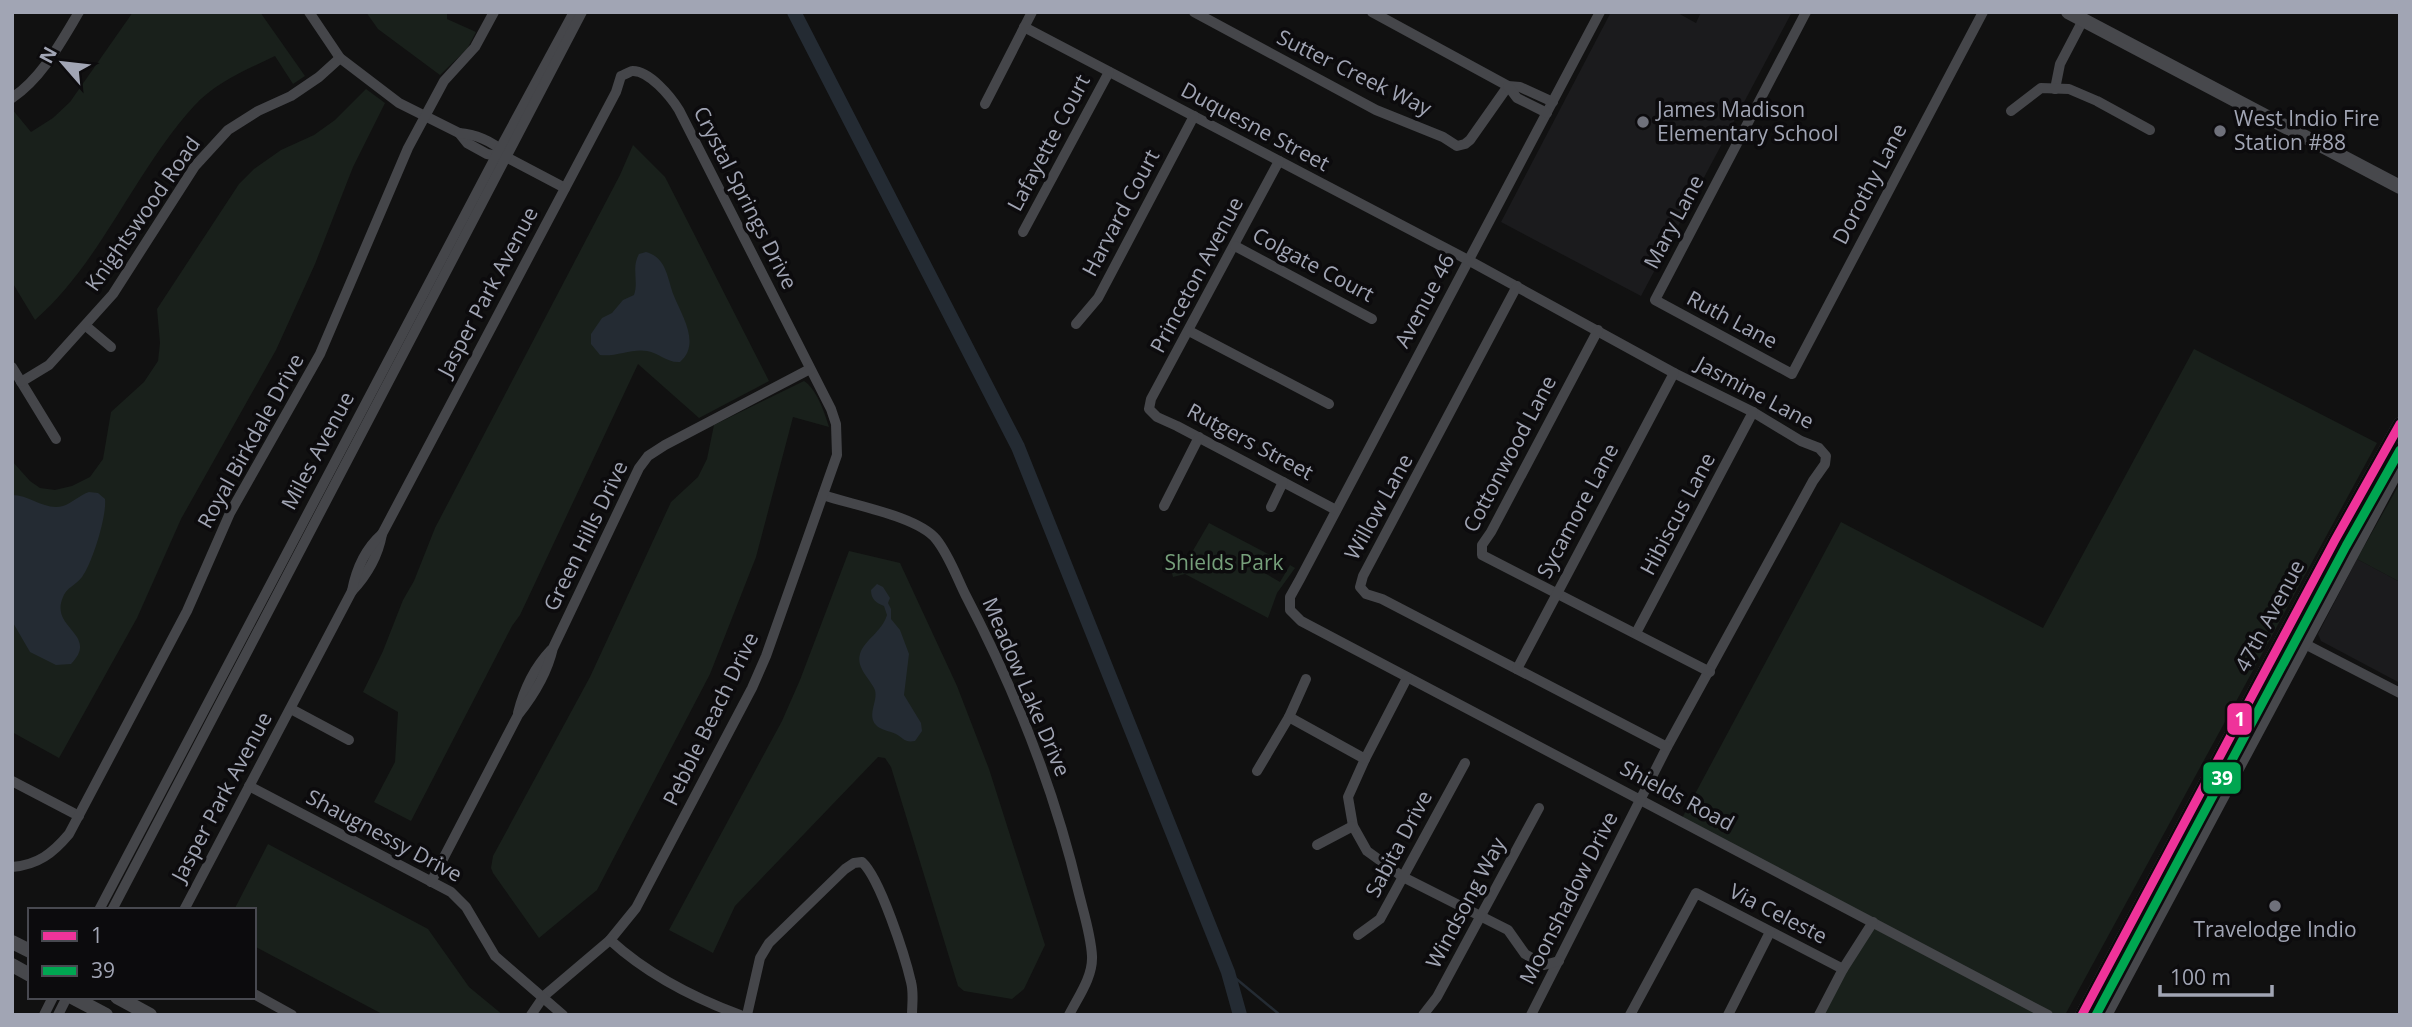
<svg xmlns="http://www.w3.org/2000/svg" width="2412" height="1027" font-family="'Open Sans',sans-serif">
<rect width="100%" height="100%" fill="#111"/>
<g fill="#1b1b1d">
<path d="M 1611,12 L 1676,12 L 1696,23 L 1701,12 L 1792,12 L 1641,296 L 1501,222 Z"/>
<path d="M 2357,559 L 2400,582 L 2400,683 L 2321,641 L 2318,634 Z"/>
</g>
<g fill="#19201b">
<path d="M 133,12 L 260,12 L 305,76 L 293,84 L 275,56 C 246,70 216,82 194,106 C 134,172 102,261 35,320 L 12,282 L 12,109 L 31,132 L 53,118 L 70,102 Z"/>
<path d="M 366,12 L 447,12 L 447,19 L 476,32 L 467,49 L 440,75 L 378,29 Z"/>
<path d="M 366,89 L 385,103 L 353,167 L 315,264 L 276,350 L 181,519 L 137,618 L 59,758 L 12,732 L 14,695 L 12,684 L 12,461 L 30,481 L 40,488 L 55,490 L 72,486 L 90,477 L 103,459 L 111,412 L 144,382 L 158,361 L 160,343 L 157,309 L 239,184 L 254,169 L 281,150 L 314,135 L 335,120 Z"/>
<path d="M 633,145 L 665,177 L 769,381 L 699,418 L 638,364 L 520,615 L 512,626 L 411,821 L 374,802 L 395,762 L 398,712 L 363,692 L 383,651 L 403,600 L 414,581 L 435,528 L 620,175 Z"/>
<path d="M 2194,349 L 2377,443 L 2065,1015 L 1819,1015 L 1873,922 L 1681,820 L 1841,522 L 2043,628 Z"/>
<path d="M 804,381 C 816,388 825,413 829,427 L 793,417 L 756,557 L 710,674 L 597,890 L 539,938 L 493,873 L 491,868 L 493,856 L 590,677 L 671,502 L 698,477 L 707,459 L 714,425 Z"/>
<path d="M 2400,483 L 2400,582 L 2357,559 Z"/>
<path d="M 1209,523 L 1270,555 L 1261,571 L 1280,582 L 1290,565 L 1295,568 L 1277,593 L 1268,618 L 1185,574 L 1173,577 L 1169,561 L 1191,554 Z"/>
<path d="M 849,551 L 900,563 L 957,686 L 989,769 L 1045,945 L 1024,989 L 1012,999 L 964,991 L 958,986 L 891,767 L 885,758 L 878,757 L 735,906 L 713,953 L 669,930 L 782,721 L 800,680 Z"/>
<path d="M 2252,708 L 2256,709 L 2252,726 L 2126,962 L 2123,961 L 2130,937 Z"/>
<path d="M 268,844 L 428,929 L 469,987 L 503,1015 L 384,1015 L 254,946 L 254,910 L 234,910 Z"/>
</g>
<g fill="#242b33">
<path d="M 646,252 C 667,258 667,278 674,296 C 682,316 701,344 680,362 C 667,363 659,353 647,351 C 633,348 616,357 600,355 L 591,344 L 591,334 L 602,318 L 612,313 L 623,300 L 634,295 C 639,281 631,268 639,254 Z"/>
<path d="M 89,492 L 98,493 L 105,499 C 107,516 92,564 82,577 C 76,585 66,588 63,597 C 49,629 100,634 71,664 L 56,665 L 30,652 L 12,621 L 12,495 C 30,495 45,511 63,506 C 72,503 80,495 89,492 Z"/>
<path d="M 877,584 L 883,587 L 890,598 L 888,603 L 891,609 L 891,619 L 900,630 L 909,654 L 904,695 L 921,723 L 922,731 L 915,741 C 905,743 903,738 896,734 C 890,731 880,730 876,725 C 866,714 880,699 874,688 C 869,678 856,667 860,654 C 864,640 882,632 887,615 L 884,606 C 876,603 871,599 871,590 Z"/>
</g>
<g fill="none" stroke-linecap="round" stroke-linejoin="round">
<path stroke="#242b33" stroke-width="2.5" d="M 1228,972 L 1280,1015"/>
<path stroke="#242b33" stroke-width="14" d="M 794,12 L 1018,447 L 1228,972 L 1240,1015"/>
<g stroke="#45464a" stroke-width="10">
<path d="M 309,12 L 340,58 L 399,103 L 459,133 L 467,143 L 487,154 L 508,158 L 565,188"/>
<path d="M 1194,12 L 1376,110 L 1443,137 L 1457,146 L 1465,144 L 1470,140 L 1508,86"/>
<path d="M 1372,12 L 1508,86 L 1520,87 L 1553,102"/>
<path d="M 1600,12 L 1300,579 L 1290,597 L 1290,610 L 1301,621 L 2048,1015"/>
<path d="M 1806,12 L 1655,300 L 1792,374 L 1983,12"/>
<path d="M 1024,27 L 1468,260 L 1674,373 L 1753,412 L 1801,441 L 1819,448 L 1826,456 L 1825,464 L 1813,481 L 1667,747 L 1531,1015"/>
<path d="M 1508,86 L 1517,98 L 1547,113"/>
<path d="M 2055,89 L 2060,64 L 2083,20"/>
<path d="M 12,98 C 42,78 61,42 79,12"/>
<path d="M 985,104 L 1032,12"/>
<path d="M 2011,111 L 2041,88 L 2069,89 L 2097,101 L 2150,130"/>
<path d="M 459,133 C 474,134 493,141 504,153"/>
<path d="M 1279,161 L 1151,399 L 1149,409 L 1157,417 L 1177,426 L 1336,510"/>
<path d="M 1023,232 L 1109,72"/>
<path d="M 1235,246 L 1372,319"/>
<path d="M 1517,286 L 1363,576 L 1360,587 L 1366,594 L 1382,599 L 1667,747"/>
<path d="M 1076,324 L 1098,298 L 1194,116"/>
<path d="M 86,326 L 111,347"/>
<path d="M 1598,330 L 1491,532 L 1482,545 L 1482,555 L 1710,672"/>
<path d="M 1189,331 L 1329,404"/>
<path d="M 12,367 L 56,439"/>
<path d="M 21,382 L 49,365 L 113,294 L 195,166 L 228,130 L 258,111 L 291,96 L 319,77 L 340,58"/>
<path d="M 823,495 C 852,505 917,516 936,539 C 949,555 957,578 966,596 C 1015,690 1055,791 1079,894 C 1084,914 1091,936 1092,956 C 1093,977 1078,997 1069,1015"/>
<path d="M 1164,506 L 1199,437"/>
<path d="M 1271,507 L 1283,482"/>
<path d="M 352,591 C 367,575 378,556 382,534 L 616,92 L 621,76 C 622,76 631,71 632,71 C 649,70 671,97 679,110 L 831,409 L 836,424 L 837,455 L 766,656 L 752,688 L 636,908 L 610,940 L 544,996 L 531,1015"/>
<path d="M 1636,633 L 1753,412"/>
<path d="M 2303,643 L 2400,693"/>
<path d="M 1517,669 L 1674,373"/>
<path d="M 1407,678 L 1365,759 L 1348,797 L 1353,826 L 1367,851 L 1403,877 L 1508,930 L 1525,954 L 1544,965 L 1559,961"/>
<path d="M 291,709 L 349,740"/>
<path d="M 518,713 C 524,689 534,668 551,650"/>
<path d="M 1289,717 L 1365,759"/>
<path d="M 1257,771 L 1289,717 L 1306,679"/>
<path d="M 12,781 L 79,816"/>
<path d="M 249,786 L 451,892 L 466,907 L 495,956 L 563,1015"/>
<path d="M 1317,845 L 1353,826"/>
<path d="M 12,867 C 38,865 53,853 69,834 L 187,611 L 230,513 L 320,354 L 408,148 L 444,81 L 475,47 L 494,12"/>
<path d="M 431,882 L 518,715 C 534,695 547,674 553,648 L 639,468 L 648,456 L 665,445 L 810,369"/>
<path d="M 99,910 L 496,156 L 574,12"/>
<path d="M 112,910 L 582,12"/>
<path d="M 184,910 L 352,591 C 356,570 365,549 382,534"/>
<path d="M 1358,935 L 1380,919 L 1465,763"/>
<path d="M 610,940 C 646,973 694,998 740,1015"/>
<path d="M 254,994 L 292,1015"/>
<path d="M 44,1015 L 53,997"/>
<path d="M 58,1015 L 67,997"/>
<path d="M 747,1015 L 760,958 L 769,943 L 845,869 L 854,863 L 862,862 C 880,878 905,956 911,982 C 914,993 912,1004 912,1015"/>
<path d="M 1423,1015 L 1437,997 L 1539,808"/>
<path d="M 1630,1015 L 1696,893 L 1843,969"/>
<path d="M 1728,1015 L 1770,932"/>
<path d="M 1819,1015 L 1843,969 L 1873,922"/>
</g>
<g stroke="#47484c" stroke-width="14">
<path d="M 2068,12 L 2400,187"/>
<path d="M 12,942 L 30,951"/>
<path d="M 12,965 L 30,975"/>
<path d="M 72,997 L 106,1015"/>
<path d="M 117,997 L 150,1015"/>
<path d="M 2082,1015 L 2335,540 L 2400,424"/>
<path d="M 2095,1015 L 2118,969 L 2123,948"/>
<path d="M 2105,1015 L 2400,464"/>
</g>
<defs>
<path id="bus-1" d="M 2082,1015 L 2335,540 L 2400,424"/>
<path id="bus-2" d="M 2096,1015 L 2346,546 L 2400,450"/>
</defs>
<use href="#bus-1" stroke="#0c0b0d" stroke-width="14"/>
<use href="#bus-2" stroke="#0c0b0d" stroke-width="14"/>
<use href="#bus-1" stroke="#ef339a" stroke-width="9"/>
<use href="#bus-2" stroke="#00a651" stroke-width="9"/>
</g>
<g fill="#6f717b" stroke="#0c0b0d" stroke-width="2.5">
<circle cx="1643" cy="122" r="7"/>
<circle cx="2220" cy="131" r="7"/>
<circle cx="2275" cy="906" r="7"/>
</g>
<g text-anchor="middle" stroke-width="7" stroke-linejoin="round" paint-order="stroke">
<g font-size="21" fill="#a1a5b4" stroke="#0c0b0d">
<text transform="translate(1354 73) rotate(26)" y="7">Sutter Creek Way</text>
<text transform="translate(1255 127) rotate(28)" y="7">Duquesne Street</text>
<text transform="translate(1049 143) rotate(-62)" y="7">Lafayette Court</text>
<text transform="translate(1870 184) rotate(-62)" y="7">Dorothy Lane</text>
<text transform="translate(745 198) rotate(63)" y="7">Crystal Springs Drive</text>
<text transform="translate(1121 213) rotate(-62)" y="7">Harvard Court</text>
<text transform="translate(143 214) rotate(-55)" y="7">Knightswood Road</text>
<text transform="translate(1674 222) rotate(-62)" y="7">Mary Lane</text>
<text transform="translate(1313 265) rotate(28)" y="7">Colgate Court</text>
<text transform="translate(1197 275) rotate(-62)" y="7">Princeton Avenue</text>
<text transform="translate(488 292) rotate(-62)" y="7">Jasper Park Avenue</text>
<text transform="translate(1425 301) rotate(-62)" y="7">Avenue 46</text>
<text transform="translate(1732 320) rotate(28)" y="7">Ruth Lane</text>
<text transform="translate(1755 393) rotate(28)" y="7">Jasmine Lane</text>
<text transform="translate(251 441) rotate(-61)" y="7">Royal Birkdale Drive</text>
<text transform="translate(1250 442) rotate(28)" y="7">Rutgers Street</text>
<text transform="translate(318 451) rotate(-62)" y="7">Miles Avenue</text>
<text transform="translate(1510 454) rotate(-62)" y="7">Cottonwood Lane</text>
<text transform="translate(1379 507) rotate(-61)" y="7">Willow Lane</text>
<text transform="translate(1578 511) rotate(-62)" y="7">Sycamore Lane</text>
<text transform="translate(1678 514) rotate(-62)" y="7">Hibiscus Lane</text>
<text transform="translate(586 536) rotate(-64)" y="7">Green Hills Drive</text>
<text transform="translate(2270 616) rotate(-62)" y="7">47th Avenue</text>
<text transform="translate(1026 687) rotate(67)" y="7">Meadow Lake Drive</text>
<text transform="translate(711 719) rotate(-64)" y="7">Pebble Beach Drive</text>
<text transform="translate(1677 796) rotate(28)" y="7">Shields Road</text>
<text transform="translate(222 797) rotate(-62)" y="7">Jasper Park Avenue</text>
<text transform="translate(384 836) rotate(28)" y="7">Shaugnessy Drive</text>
<text transform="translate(1399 844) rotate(-62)" y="7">Sabita Drive</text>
<text transform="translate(1569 898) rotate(-63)" y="7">Moonshadow Drive</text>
<text transform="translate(1466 903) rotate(-62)" y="7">Windsong Way</text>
<text transform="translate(1778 914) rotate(27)" y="7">Via Celeste</text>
</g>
<g font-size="21" fill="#a1a5b4" stroke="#0c0b0d" text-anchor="start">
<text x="1657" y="117">James Madison<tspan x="1657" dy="24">Elementary School</tspan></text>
<text x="2234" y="126">West Indio Fire<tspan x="2234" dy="24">Station #88</tspan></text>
<text x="2275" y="937" text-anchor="middle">Travelodge Indio</text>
</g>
<g font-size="21" fill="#76a07b" stroke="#0c0b0d">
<text x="1224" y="570">Shields Park</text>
</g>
</g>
<g stroke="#0c0b0d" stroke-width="2.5">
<rect x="2226" y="702" width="27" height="34" rx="7" fill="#ef339a"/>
<rect x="2202" y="761" width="40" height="34" rx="7" fill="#00a651"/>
</g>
<g font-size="19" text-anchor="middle" font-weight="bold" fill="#fff">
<text x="2240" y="726">1</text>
<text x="2222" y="785">39</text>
</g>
<rect width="2412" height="1027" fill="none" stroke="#a1a5b4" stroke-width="28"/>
<rect x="28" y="908" width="228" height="91" fill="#0c0b0d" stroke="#484950" stroke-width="2"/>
<rect x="42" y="931" width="35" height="10" fill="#ef339a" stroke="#484950" stroke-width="2"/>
<text x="91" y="943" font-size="21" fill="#a1a5b4">1</text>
<rect x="42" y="966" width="35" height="10" fill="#00a651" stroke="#484950" stroke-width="2"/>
<text x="91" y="978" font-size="21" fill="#a1a5b4">39</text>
<g transform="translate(63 63) rotate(298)" stroke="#0c0b0d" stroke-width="5" paint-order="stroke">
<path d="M0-5L12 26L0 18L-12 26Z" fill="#a1a5b4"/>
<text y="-10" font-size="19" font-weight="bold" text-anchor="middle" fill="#a1a5b4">N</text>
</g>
<path d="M2160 985v10h112v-10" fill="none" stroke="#a1a5b4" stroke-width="3.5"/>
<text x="2170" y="985" font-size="21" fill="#a1a5b4" stroke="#0c0b0d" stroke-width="5" paint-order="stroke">100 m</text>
</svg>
